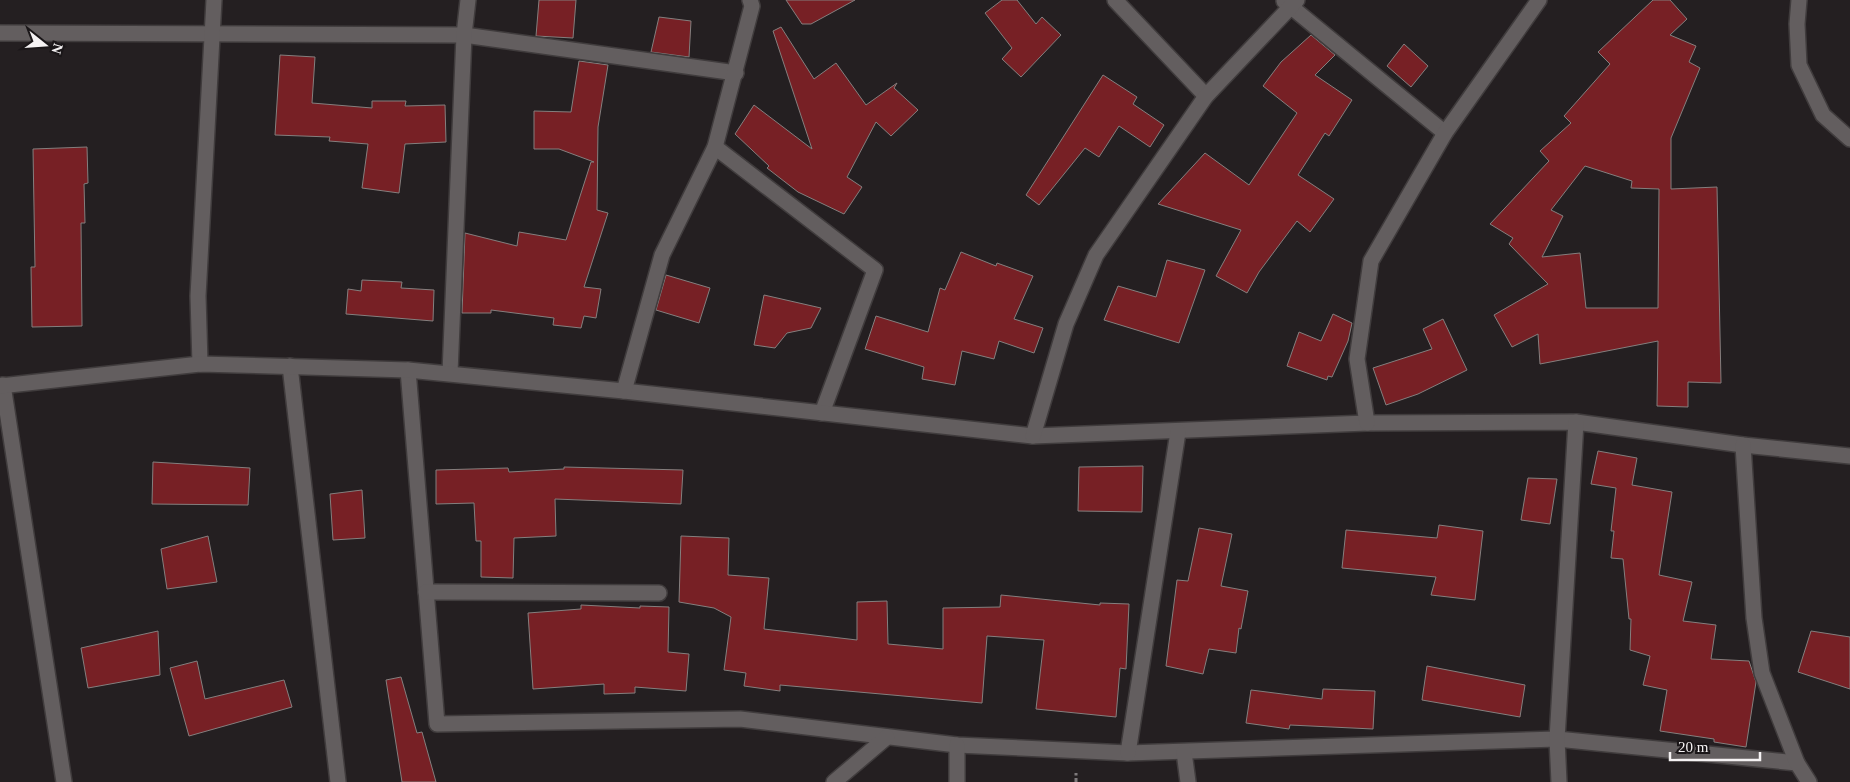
<svg xmlns="http://www.w3.org/2000/svg" width="1850" height="782" font-family="Georgia,serif">
<rect width="100%" height="100%" fill="#241f21"/>
<g fill="#772025" stroke="#847f7e" fill-rule="evenodd">
<path d="M 539,0 L 576,0 L 573,38 L 536,36 Z"/>
<path d="M 786,0 L 855,0 L 811,24 L 802,24 Z"/>
<path d="M 1002,0 L 1017,0 L 1036,24 L 1042,17 L 1061,35 L 1021,77 L 1002,59 L 1012,48 L 985,13 Z"/>
<path d="M 1653,0 L 1670,0 L 1687,19 L 1670,35 L 1696,46 L 1689,62 L 1700,68 L 1671,138 L 1671,189 L 1717,187 L 1721,383 L 1688,382 L 1688,407 L 1657,406 L 1658,341 L 1540,364 L 1538,334 L 1512,347 L 1494,315 L 1548,284 L 1509,244 L 1513,238 L 1490,224 L 1549,161 L 1540,151 L 1571,123 L 1564,116 L 1610,64 L 1598,52 ZM 1585,166 L 1632,181 L 1631,188 L 1659,189 L 1658,308 L 1586,308 L 1580,253 L 1542,257 L 1563,216 L 1551,210 Z"/>
<path d="M 659,17 L 691,21 L 689,57 L 651,52 Z"/>
<path d="M 781,27 L 814,79 L 836,63 L 866,105 L 897,83 L 894,88 L 918,110 L 891,136 L 876,122 L 847,177 L 862,187 L 844,214 L 798,192 L 767,168 L 769,166 L 735,134 L 754,105 L 812,149 L 773,31 Z"/>
<path d="M 1311,35 L 1335,55 L 1315,75 L 1352,100 L 1329,136 L 1325,133 L 1298,175 L 1334,199 L 1310,232 L 1297,221 L 1259,272 L 1247,293 L 1216,276 L 1241,230 L 1158,204 L 1205,153 L 1249,185 L 1297,113 L 1263,86 L 1281,62 Z"/>
<path d="M 1404,44 L 1428,66 L 1411,87 L 1387,66 Z"/>
<path d="M 280,55 L 315,57 L 312,103 L 372,108 L 372,101 L 406,101 L 405,106 L 445,105 L 446,142 L 405,144 L 399,193 L 362,188 L 368,144 L 329,141 L 330,137 L 275,135 Z"/>
<path d="M 579,61 L 608,65 L 598,127 L 597,210 L 608,213 L 584,287 L 601,289 L 596,318 L 584,316 L 581,328 L 553,325 L 554,318 L 491,310 L 491,313 L 462,313 L 465,233 L 517,246 L 519,232 L 566,240 L 591,162 L 594,162 L 559,149 L 534,149 L 534,111 L 571,112 Z"/>
<path d="M 1103,75 L 1137,97 L 1133,104 L 1164,125 L 1150,147 L 1119,126 L 1099,157 L 1085,148 L 1039,205 L 1026,195 Z"/>
<path d="M 87,147 L 88,183 L 84,184 L 85,223 L 81,223 L 82,326 L 32,327 L 31,267 L 35,267 L 33,149 Z"/>
<path d="M 961,252 L 996,266 L 997,263 L 1033,276 L 1014,319 L 1043,328 L 1034,353 L 999,341 L 994,359 L 962,351 L 955,385 L 922,379 L 924,367 L 865,349 L 876,316 L 928,332 L 940,288 L 945,290 Z"/>
<path d="M 1167,260 L 1205,270 L 1179,343 L 1104,320 L 1118,286 L 1156,297 Z"/>
<path d="M 666,275 L 710,288 L 699,323 L 656,310 Z"/>
<path d="M 362,280 L 402,282 L 401,288 L 434,290 L 433,321 L 346,314 L 348,289 L 361,291 Z"/>
<path d="M 764,295 L 821,308 L 811,328 L 787,333 L 775,348 L 754,345 Z"/>
<path d="M 1333,314 L 1352,323 L 1348,341 L 1332,377 L 1328,376 L 1327,380 L 1287,366 L 1299,332 L 1321,341 Z"/>
<path d="M 1443,319 L 1467,370 L 1418,394 L 1386,405 L 1373,368 L 1432,349 L 1423,329 Z"/>
<path d="M 1598,451 L 1637,458 L 1632,485 L 1672,492 L 1659,575 L 1692,582 L 1683,621 L 1716,625 L 1711,659 L 1749,661 L 1756,682 L 1746,747 L 1714,742 L 1714,739 L 1660,731 L 1667,690 L 1643,685 L 1650,656 L 1630,650 L 1631,619 L 1629,619 L 1623,559 L 1611,558 L 1614,531 L 1611,531 L 1616,488 L 1591,484 Z"/>
<path d="M 153,462 L 250,468 L 248,505 L 152,504 Z"/>
<path d="M 1143,466 L 1142,512 L 1078,511 L 1079,467 Z"/>
<path d="M 564,467 L 683,470 L 681,504 L 555,499 L 556,536 L 514,538 L 513,578 L 481,577 L 481,541 L 476,541 L 474,503 L 436,504 L 436,470 L 508,468 L 509,472 L 564,469 Z"/>
<path d="M 1528,478 L 1557,479 L 1550,524 L 1521,520 Z"/>
<path d="M 362,490 L 365,538 L 333,540 L 330,494 Z"/>
<path d="M 1439,525 L 1483,531 L 1475,600 L 1431,595 L 1436,577 L 1342,568 L 1346,530 L 1437,538 Z"/>
<path d="M 1199,528 L 1232,534 L 1221,586 L 1248,591 L 1241,629 L 1239,628 L 1236,653 L 1209,649 L 1203,674 L 1166,666 L 1177,580 L 1188,581 Z"/>
<path d="M 208,536 L 217,582 L 167,589 L 161,549 Z"/>
<path d="M 681,536 L 729,538 L 728,575 L 769,578 L 764,629 L 857,640 L 857,602 L 887,601 L 888,644 L 943,649 L 943,608 L 1000,607 L 1001,595 L 1100,605 L 1100,603 L 1129,604 L 1126,669 L 1120,668 L 1116,717 L 1036,709 L 1044,640 L 987,636 L 982,703 L 780,685 L 780,691 L 744,686 L 746,673 L 724,670 L 731,617 L 714,608 L 679,602 Z"/>
<path d="M 581,605 L 640,608 L 640,606 L 669,607 L 668,652 L 689,654 L 686,691 L 635,687 L 635,693 L 604,694 L 604,684 L 533,689 L 528,613 L 581,609 Z"/>
<path d="M 158,631 L 160,675 L 88,688 L 81,648 Z"/>
<path d="M 1811,631 L 1850,637 L 1850,689 L 1798,672 Z"/>
<path d="M 197,661 L 205,699 L 284,680 L 292,707 L 189,736 L 170,668 Z"/>
<path d="M 1427,666 L 1525,685 L 1520,717 L 1422,700 Z"/>
<path d="M 401,677 L 417,733 L 422,732 L 436,782 L 402,782 L 386,680 Z"/>
<path d="M 1323,689 L 1375,691 L 1373,729 L 1290,725 L 1289,729 L 1246,723 L 1251,690 L 1322,699 Z"/>
</g>
<g fill="none" stroke-linecap="round" stroke-linejoin="round">
<defs>
<g id="minor">
<path d="M 1115,0 L 1206,96"/>
<path d="M 1799,0 L 1797,24 L 1799,65 L 1823,115 L 1850,139"/>
<path d="M 1284,1 L 1445,133"/>
<path d="M 0,33 L 464,35 L 736,73"/>
<path d="M 715,147 L 875,270 L 822,413"/>
<path d="M 200,364 L 198,296 L 214,0"/>
<path d="M 290,366 L 338,782"/>
<path d="M 408,370 L 437,724 L 740,719 L 957,745 L 1128,753 L 1557,739 L 1797,763"/>
<path d="M 450,373 L 464,35 L 468,0"/>
<path d="M 3,385 L 64,782"/>
<path d="M 0,386 L 200,364 L 408,370 L 624,391 L 1033,436 L 1367,423 L 1576,422 L 1743,445 L 1850,456"/>
<path d="M 624,391 L 662,255 L 715,147 L 752,6 L 750,0"/>
<path d="M 1367,423 L 1357,359 L 1371,261 L 1445,133 L 1539,0"/>
<path d="M 1033,436 L 1066,324 L 1096,255 L 1206,96 L 1297,0"/>
<path d="M 1743,445 L 1754,618 L 1762,673 L 1797,763 L 1809,782"/>
<path d="M 426,592 L 659,593"/>
<path d="M 957,745 L 957,782"/>
<path d="M 1184,752 L 1188,782"/>
<path d="M 1128,753 L 1178,432"/>
<path d="M 834,782 L 887,737"/>
<path d="M 1559,782 L 1557,739 L 1576,422"/>
</g>
</defs>
<use href="#minor" stroke="#403c3d" stroke-width="18"/>
<path stroke="#7e7a7c" stroke-width="3" stroke-dasharray="4 2.5" stroke-linecap="butt" d="M 1076,782 L 1076,773"/>
<use href="#minor" stroke="#635e5f" stroke-width="15"/>
</g>
<g transform="translate(45 45) rotate(107)" stroke="#1a1618" stroke-width="4" paint-order="stroke">
<path d="M0-4L9 19L0 12L-9 19Z" fill="#f5f2f3"/>
<text y="-8" font-size="14" font-weight="bold" text-anchor="middle" fill="#f5f2f3">N</text>
</g>
<path d="M1670 752v8h90v-8" fill="none" stroke="#f5f2f3" stroke-width="2.5"/>
<text x="1678" y="752" font-size="15" fill="#f5f2f3" stroke="#1a1618" stroke-width="4" paint-order="stroke">20 m</text>
</svg>
